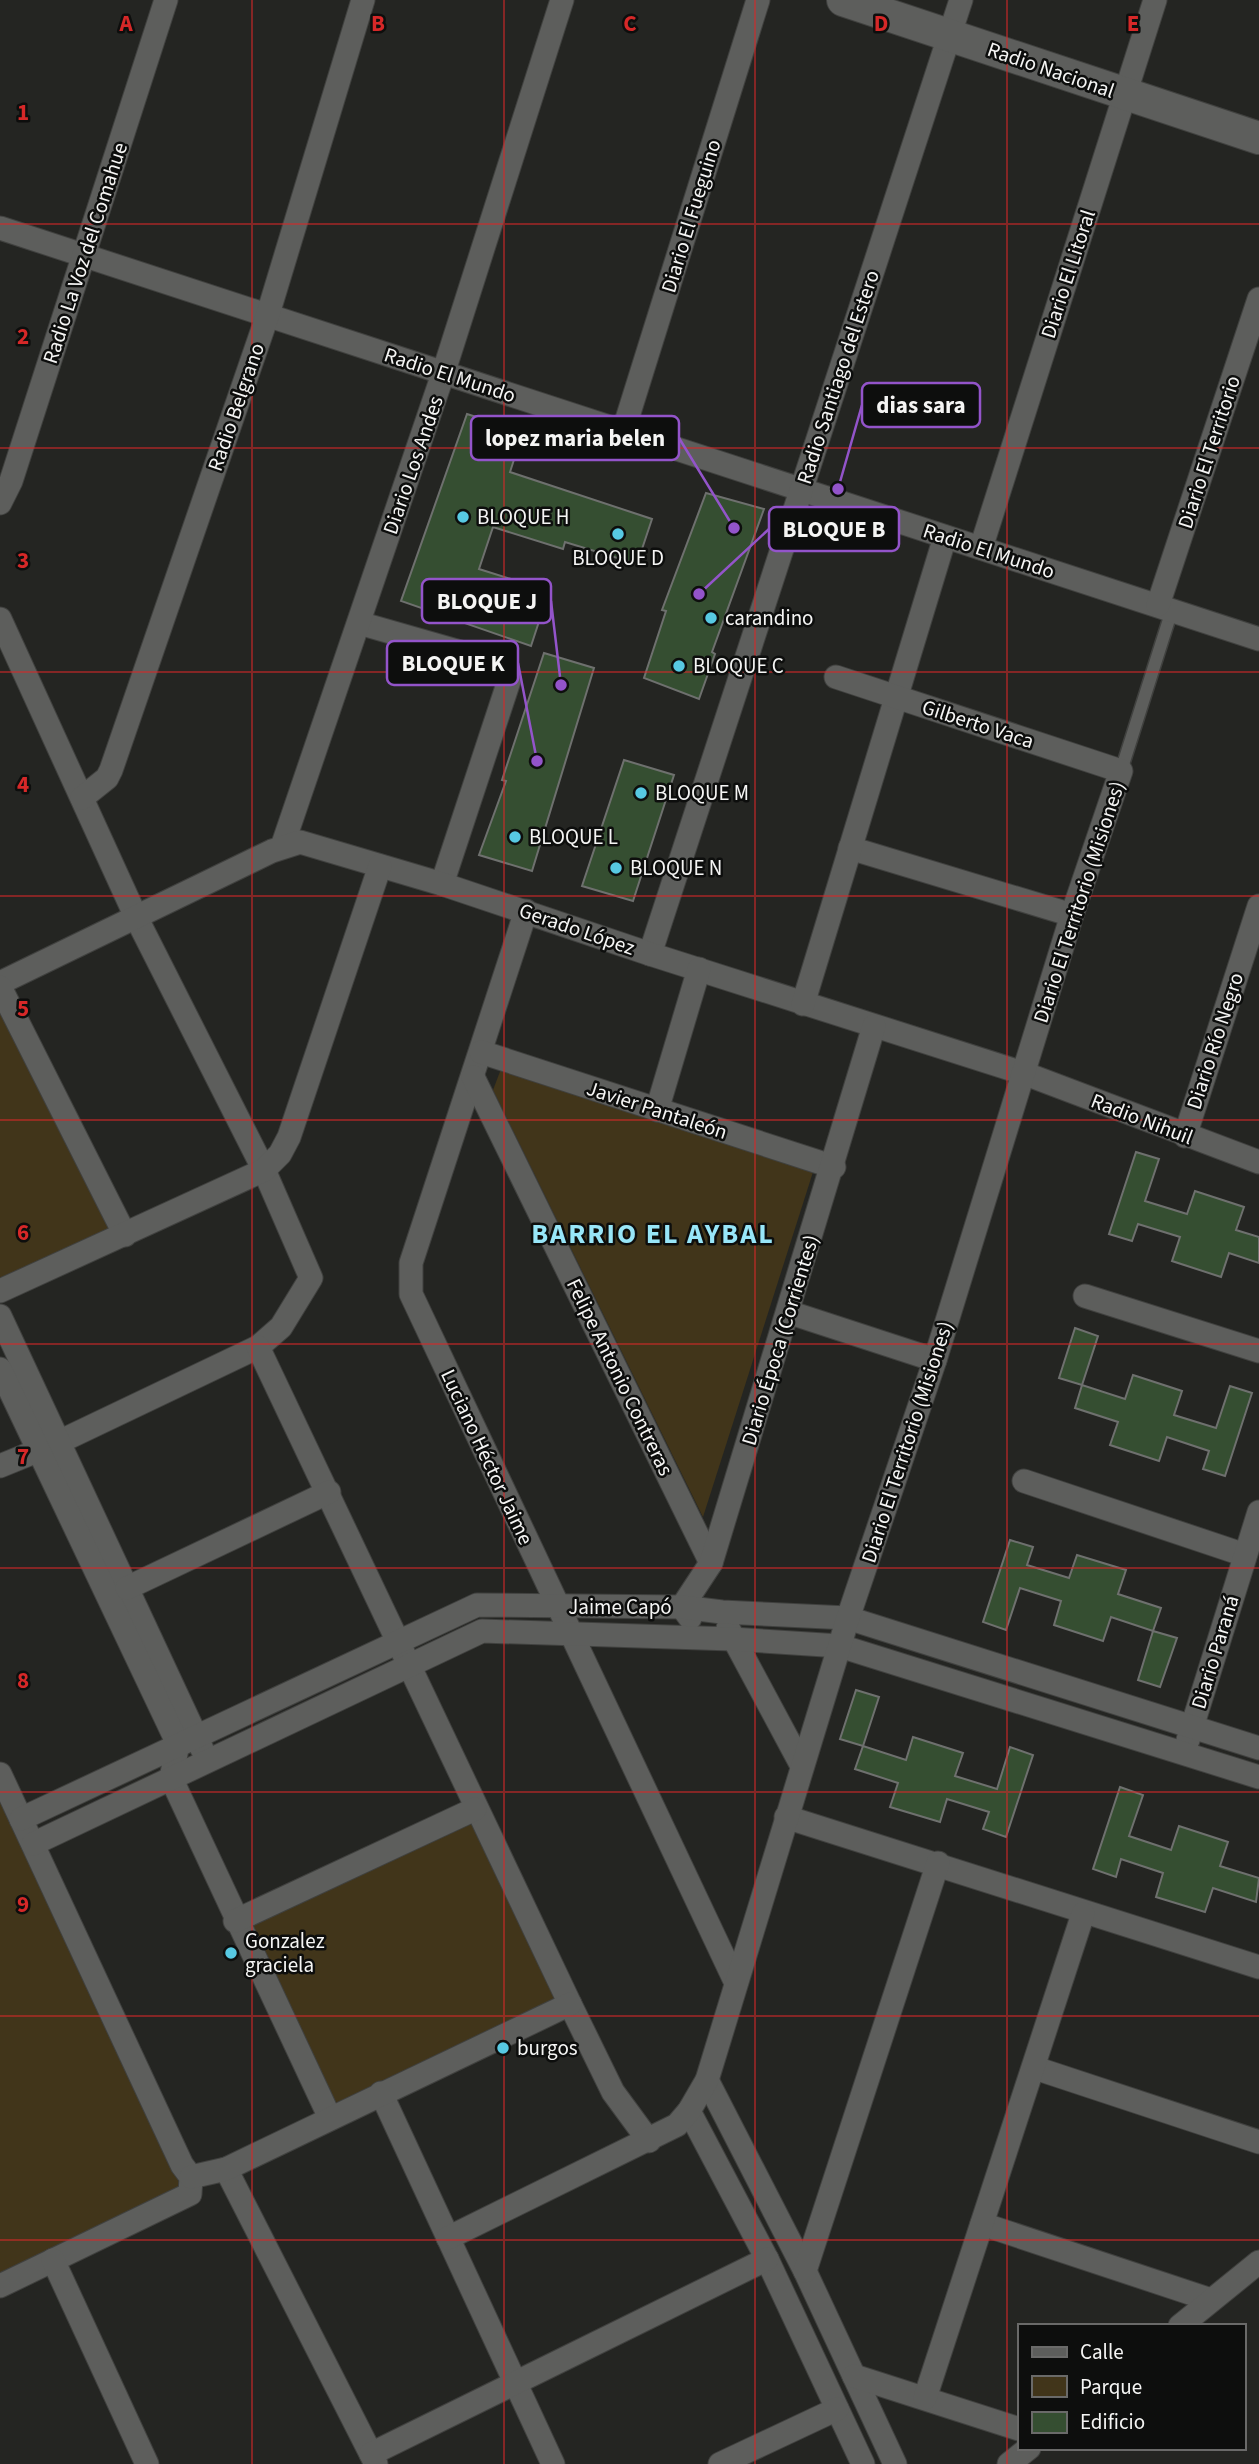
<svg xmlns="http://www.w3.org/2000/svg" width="1259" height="2464" font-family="'Source Sans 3',sans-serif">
<rect width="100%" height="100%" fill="#242522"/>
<g fill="#41351a">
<path d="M 0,983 L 124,1235 L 0,1291 Z"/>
<path d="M 501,1069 L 813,1172 L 703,1517 L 493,1090 Z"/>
<path d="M 0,1777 L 190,2194 L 0,2286 Z"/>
<path d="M 475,1809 L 568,2003 L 330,2118 L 236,1921 Z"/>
</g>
<g fill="#354e31" stroke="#6e706e" stroke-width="2">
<path d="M 467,414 L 523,432 L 510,472 L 652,519 L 637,564 L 565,542 L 563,549 L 493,527 L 479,569 L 549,591 L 531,646 L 401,601 Z"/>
<path d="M 706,493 L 764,509 L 712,652 L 715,654 L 699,699 L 644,678 L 666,611 L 662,610 Z"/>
<path d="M 544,653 L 594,668 L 532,871 L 479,855 L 506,781 L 502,780 Z"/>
<path d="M 624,760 L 674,775 L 633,901 L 582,886 Z"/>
<path d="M 1136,1152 L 1159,1159 L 1145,1201 L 1187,1214 L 1195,1191 L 1244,1207 L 1236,1230 L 1259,1237 L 1259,1263 L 1229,1253 L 1221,1277 L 1172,1261 L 1180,1237 L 1138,1224 L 1132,1241 L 1109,1234 Z"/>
<path d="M 1075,1328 L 1098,1336 L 1082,1385 L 1059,1378 Z"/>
<path d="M 1133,1375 L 1182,1391 L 1174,1415 L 1216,1428 L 1230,1386 L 1252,1393 L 1225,1476 L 1203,1469 L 1209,1451 L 1167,1437 L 1159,1461 L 1110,1445 L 1118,1422 L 1075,1408 L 1082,1385 L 1125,1399 Z"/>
<path d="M 1010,1540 L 1033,1547 L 1027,1565 L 1069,1578 L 1077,1555 L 1126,1570 L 1118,1594 L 1161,1608 L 1153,1631 L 1111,1617 L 1103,1641 L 1054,1625 L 1061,1601 L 1020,1588 L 1006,1630 L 983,1622 Z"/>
<path d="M 1153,1631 L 1177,1638 L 1160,1687 L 1138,1680 Z"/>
<path d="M 856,1690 L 879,1697 L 863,1746 L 840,1739 Z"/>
<path d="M 913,1737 L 963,1753 L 955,1776 L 997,1789 L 1010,1747 L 1033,1755 L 1006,1837 L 983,1829 L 989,1812 L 947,1799 L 940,1822 L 890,1807 L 898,1783 L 855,1769 L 863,1746 L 906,1760 Z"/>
<path d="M 1120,1787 L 1143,1795 L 1129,1836 L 1171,1850 L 1179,1826 L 1228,1842 L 1220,1866 L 1259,1878 L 1256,1902 L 1213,1888 L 1205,1912 L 1156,1897 L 1163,1873 L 1121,1859 L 1116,1877 L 1093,1869 Z"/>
</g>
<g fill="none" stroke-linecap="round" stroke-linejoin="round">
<defs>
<path id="lane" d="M 1121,771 L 1172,610"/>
<g id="street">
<path d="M 0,228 L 1259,639"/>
<path d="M 623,432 L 758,0"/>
<path d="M 0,503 L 11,481 L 166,0"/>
<path d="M 981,548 L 1155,0"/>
<path d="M 1158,605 L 1259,299"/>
<path d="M 0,619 L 136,917 L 264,1170 L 311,1278 L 281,1327 L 258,1347 L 59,1442 L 0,1466"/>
<path d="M 359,623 L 499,663 L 507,669 L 509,681 L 442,884"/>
<path d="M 82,798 L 107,778 L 111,770 L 268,314 L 363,0"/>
<path d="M 282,847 L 443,374 L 562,0"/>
<path d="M 850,848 L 1072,915"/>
<path d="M 526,911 L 411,1263 L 411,1294 L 736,1983"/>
<path d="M 650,954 L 961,0"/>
<path d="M 0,983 L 272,851 L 300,842 L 442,884 L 650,954 L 1026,1074 L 1259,1162"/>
<path d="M 0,987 L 125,1235"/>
<path d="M 803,1004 L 945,537"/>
<path d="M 481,1052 L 834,1167"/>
<path d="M 473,1077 L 711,1563"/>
<path d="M 657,1110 L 699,969"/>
<path d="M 1185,1136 L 1259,906"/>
<path d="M 0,1291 L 264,1170 L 280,1154 L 289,1137 L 380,866"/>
<path d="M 1085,1296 L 1259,1351"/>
<path d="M 788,1312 L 935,1360"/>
<path d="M 0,1316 L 202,1749"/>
<path d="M 258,1347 L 570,2004 L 613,2092 L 649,2141"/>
<path d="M 0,1369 L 178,1744 L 171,1778 L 330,2118"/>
<path d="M 1024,1481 L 1245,1555"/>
<path d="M 127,1588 L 329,1492"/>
<path d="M 690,1618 L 682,1607 L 711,1563 L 874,1026"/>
<path d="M 728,1628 L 802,1766"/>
<path d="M 1188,1740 L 1259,1512"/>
<path d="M 0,1774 L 182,2165 L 191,2177 L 190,2194 L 0,2286"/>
<path d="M 786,1817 L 1259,1967"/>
<path d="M 21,1819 L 477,1605 L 682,1607 L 722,1612 L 848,1618 L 1259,1748"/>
<path d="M 33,1844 L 482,1631 L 732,1639 L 840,1646 L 1259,1777"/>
<path d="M 235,1921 L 475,1809"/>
<path d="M 1035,2068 L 1259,2142"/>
<path d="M 707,2080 L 805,2271 L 895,2464"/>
<path d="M 381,2093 L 553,2464"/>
<path d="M 689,2111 L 767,2259 L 863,2464"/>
<path d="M 226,2169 L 376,2464"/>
<path d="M 191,2177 L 226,2169 L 570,2004"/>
<path d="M 982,2224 L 1211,2300"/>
<path d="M 448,2238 L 677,2125 L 689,2111 L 707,2080 L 848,1618 L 935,1360 L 1072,915 L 1121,771 L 836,677"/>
<path d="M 53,2260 L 147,2464"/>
<path d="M 805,2271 L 938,1863"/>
<path d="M 1180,2326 L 1259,2262"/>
<path d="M 854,2376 L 1019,2429"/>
<path d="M 925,2398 L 1083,1914"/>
<path d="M 371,2454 L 767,2259"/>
<path d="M 720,2464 L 837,2409"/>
<path d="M 1009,2464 L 1029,2448"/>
</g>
<path id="secondary" d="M 843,0 L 1259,138"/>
</defs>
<use href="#lane" stroke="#40413f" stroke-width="15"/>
<use href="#street" stroke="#40413f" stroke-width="25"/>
<use href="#secondary" stroke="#40413f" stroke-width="34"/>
<use href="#lane" stroke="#5d5e5c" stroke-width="12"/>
<use href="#street" stroke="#5d5e5c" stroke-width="23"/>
<use href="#secondary" stroke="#5d5e5c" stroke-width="32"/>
</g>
<path fill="none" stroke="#d62828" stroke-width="2" stroke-opacity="0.55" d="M 252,0 L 252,2464M 504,0 L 504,2464M 755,0 L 755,2464M 1007,0 L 1007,2464M 0,224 L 1259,224M 0,448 L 1259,448M 0,672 L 1259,672M 0,896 L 1259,896M 0,1120 L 1259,1120M 0,1344 L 1259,1344M 0,1568 L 1259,1568M 0,1792 L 1259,1792M 0,2016 L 1259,2016M 0,2240 L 1259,2240"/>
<g fill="#57c9e2" stroke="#0d0e0d" stroke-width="2.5">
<circle cx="463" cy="517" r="7"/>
<circle cx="618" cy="534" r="7"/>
<circle cx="711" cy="618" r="7"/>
<circle cx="679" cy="666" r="7"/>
<circle cx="641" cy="793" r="7"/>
<circle cx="515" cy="837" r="7"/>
<circle cx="616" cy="868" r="7"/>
<circle cx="231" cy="1953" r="7"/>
<circle cx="503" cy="2048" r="7"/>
</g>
<g text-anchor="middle" stroke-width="5" stroke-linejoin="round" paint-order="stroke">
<g font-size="21" fill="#f5f5f4" stroke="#0d0e0d">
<text transform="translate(1051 70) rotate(19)" y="7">Radio Nacional</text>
<text transform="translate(691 216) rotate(-73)" y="7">Diario El Fueguino</text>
<text transform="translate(85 253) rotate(-72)" y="7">Radio La Voz del Comahue</text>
<text transform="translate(1068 274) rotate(-72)" y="7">Diario El Litoral</text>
<text transform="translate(450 375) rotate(18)" y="7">Radio El Mundo</text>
<text transform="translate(838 377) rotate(-72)" y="7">Radio Santiago del Estero</text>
<text transform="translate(236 407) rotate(-71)" y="7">Radio Belgrano</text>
<text transform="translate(1209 452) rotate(-72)" y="7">Diario El Territorio</text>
<text transform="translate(413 465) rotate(-71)" y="7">Diario Los Andes</text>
<text transform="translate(989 551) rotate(18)" y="7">Radio El Mundo</text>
<text transform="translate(978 724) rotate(18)" y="7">Gilberto Vaca</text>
<text transform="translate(1079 902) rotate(-72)" y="7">Diario El Territorio (Misiones)</text>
<text transform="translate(577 929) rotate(19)" y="7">Gerado López</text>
<text transform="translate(1215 1041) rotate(-72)" y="7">Diario Río Negro</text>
<text transform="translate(657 1110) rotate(18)" y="7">Javier Pantaleón</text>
<text transform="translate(1142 1119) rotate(21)" y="7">Radio Nihuil</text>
<text transform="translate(780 1340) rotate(-73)" y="7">Diario Época (Corrientes)</text>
<text transform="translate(620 1377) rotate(64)" y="7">Felipe Antonio Contreras</text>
<text transform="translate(907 1442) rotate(-72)" y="7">Diario El Territorio (Misiones)</text>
<text transform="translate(487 1457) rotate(65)" y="7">Luciano Héctor Jaime</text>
<text x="620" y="1614">Jaime Capó</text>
<text transform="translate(1215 1652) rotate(-73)" y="7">Diario Paraná</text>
</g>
<g font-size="21" fill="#f5f5f4" stroke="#0d0e0d" text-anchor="start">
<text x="477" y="524">BLOQUE H</text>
<text x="618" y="565" text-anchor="middle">BLOQUE D</text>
<text x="725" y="625">carandino</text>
<text x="693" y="673">BLOQUE C</text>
<text x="655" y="800">BLOQUE M</text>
<text x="529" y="844">BLOQUE L</text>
<text x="630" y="875">BLOQUE N</text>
<text x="245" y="1948">Gonzalez<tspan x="245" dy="24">graciela</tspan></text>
<text x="517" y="2055">burgos</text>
</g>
<g font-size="28" font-weight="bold" letter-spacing="2" fill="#98e6f8" stroke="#0d0e0d">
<text x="653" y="1243">BARRIO EL AYBAL</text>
</g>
</g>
<g font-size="23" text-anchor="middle" font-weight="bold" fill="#d62828" stroke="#0d0e0d" stroke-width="5" stroke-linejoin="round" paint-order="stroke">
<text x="126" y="31">A</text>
<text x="378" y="31">B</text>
<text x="630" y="31">C</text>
<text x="881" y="31">D</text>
<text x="1133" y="31">E</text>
<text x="23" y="120">1</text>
<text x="23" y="344">2</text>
<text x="23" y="568">3</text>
<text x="23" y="792">4</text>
<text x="23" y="1016">5</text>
<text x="23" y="1240">6</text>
<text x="23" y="1464">7</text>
<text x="23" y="1688">8</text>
<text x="23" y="1912">9</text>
</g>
<path fill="none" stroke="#9354ca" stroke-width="2.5" d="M838 489L862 405M734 528L679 438M699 594L769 529M561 685L551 601M537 761L518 663"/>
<g fill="#9354ca" stroke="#0d0e0d" stroke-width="2.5">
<circle cx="838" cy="489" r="7"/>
<circle cx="734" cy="528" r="7"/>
<circle cx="699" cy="594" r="7"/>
<circle cx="561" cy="685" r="7"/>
<circle cx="537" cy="761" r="7"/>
</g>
<g fill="#0d0e0d" stroke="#9354ca" stroke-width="2.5">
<rect x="862" y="383" width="118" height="44" rx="7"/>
<rect x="471" y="416" width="208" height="44" rx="7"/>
<rect x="769" y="507" width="130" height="44" rx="7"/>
<rect x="422" y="579" width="129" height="44" rx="7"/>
<rect x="387" y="641" width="131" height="44" rx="7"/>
</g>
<g font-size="23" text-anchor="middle" font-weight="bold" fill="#f5f5f4">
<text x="921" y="413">dias sara</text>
<text x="575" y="446">lopez maria belen</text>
<text x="834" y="537">BLOQUE B</text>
<text x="487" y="609">BLOQUE J</text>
<text x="453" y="671">BLOQUE K</text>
</g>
<rect x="1018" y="2324" width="228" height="126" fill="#0d0e0d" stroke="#6a6a69" stroke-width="2"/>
<rect x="1032" y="2347" width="35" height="10" fill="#5d5e5c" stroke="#6a6a69" stroke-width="2"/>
<text x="1080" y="2359" font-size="21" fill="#f5f5f4">Calle</text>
<rect x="1032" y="2376" width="35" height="21" fill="#41351a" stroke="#6a6a69" stroke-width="2"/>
<text x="1080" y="2394" font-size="21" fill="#f5f5f4">Parque</text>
<rect x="1032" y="2412" width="35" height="21" fill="#354e31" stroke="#6a6a69" stroke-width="2"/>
<text x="1080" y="2429" font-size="21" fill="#f5f5f4">Edificio</text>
</svg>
